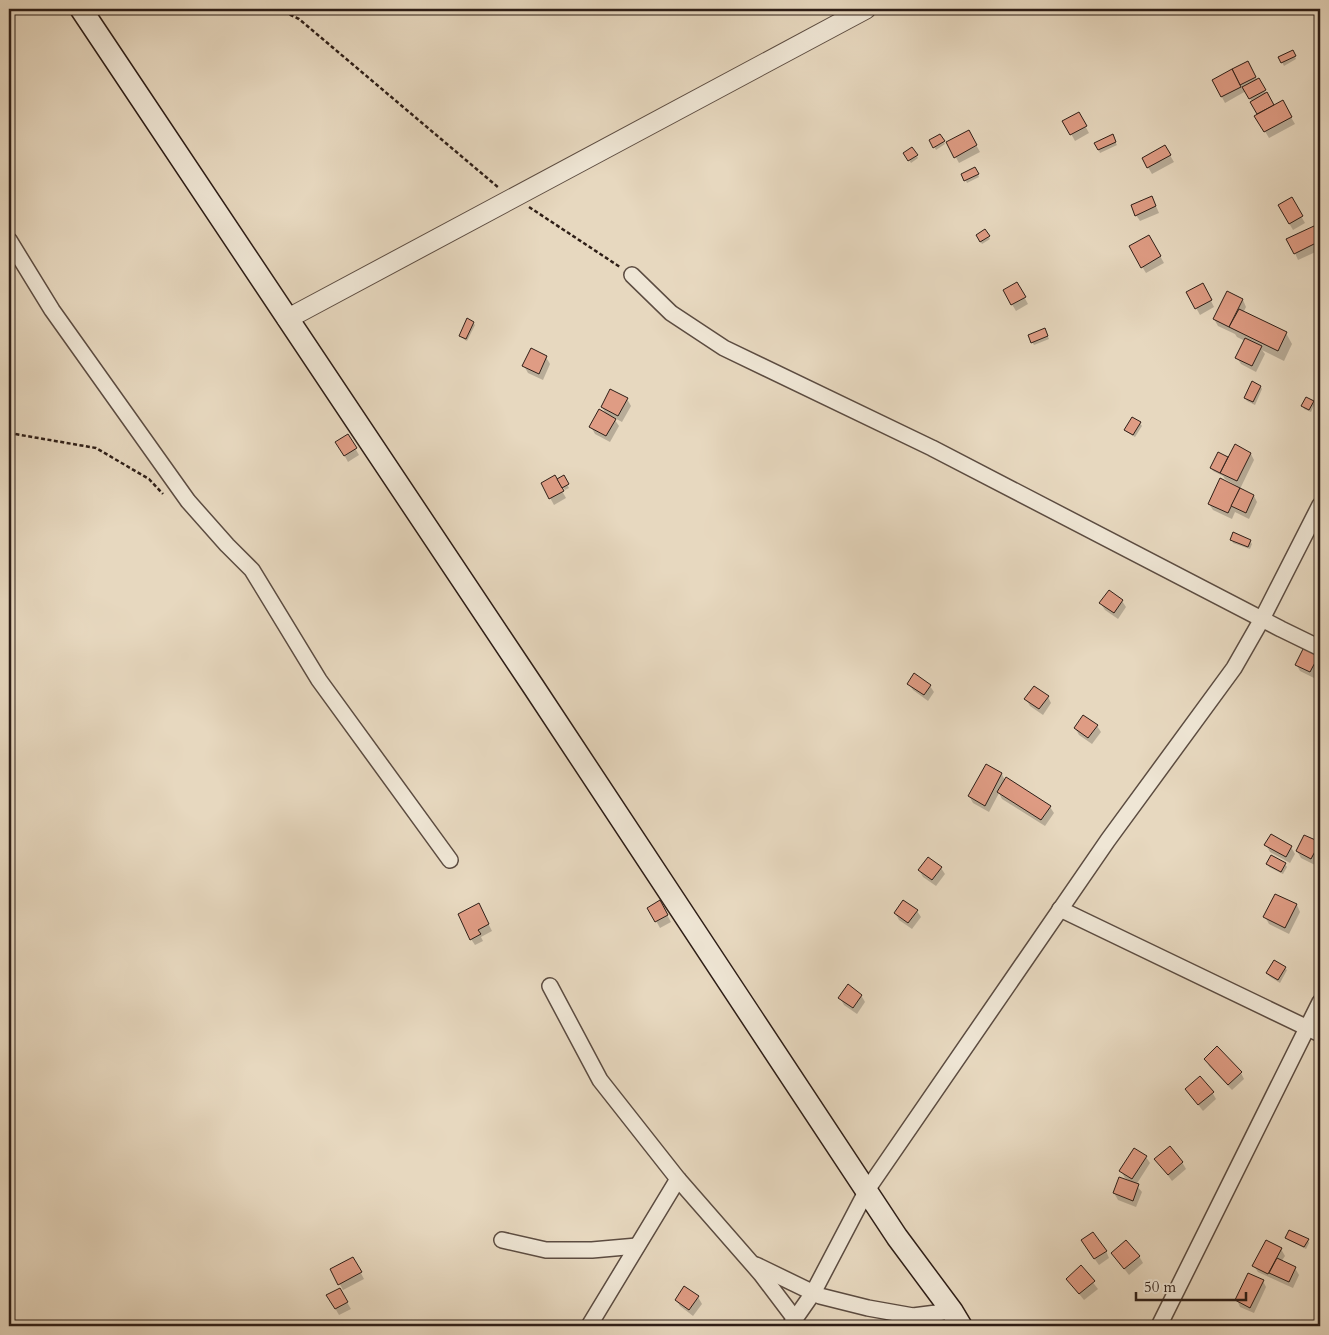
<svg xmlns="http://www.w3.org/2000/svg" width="1329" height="1335" font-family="Cardo,serif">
<rect width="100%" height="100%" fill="#e7d8bf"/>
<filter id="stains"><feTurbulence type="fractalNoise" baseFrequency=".004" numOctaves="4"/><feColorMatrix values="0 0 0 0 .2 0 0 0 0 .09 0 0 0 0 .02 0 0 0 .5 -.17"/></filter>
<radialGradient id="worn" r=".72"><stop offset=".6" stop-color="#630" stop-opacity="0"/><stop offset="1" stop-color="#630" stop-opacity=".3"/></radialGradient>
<g fill="#0003">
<path d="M 1292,51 L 1296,59 L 1284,66 L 1280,58 Z"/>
<path d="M 1247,63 L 1274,106 L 1282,102 L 1295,124 L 1269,138 L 1256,116 L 1259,115 L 1246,91 L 1225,103 L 1213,80 Z"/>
<path d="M 1078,113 L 1089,133 L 1075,141 L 1064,121 Z"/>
<path d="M 969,132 L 980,152 L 959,163 L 948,143 Z"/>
<path d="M 940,135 L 945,144 L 936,150 L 931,141 Z"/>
<path d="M 1112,136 L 1117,145 L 1100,153 L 1096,144 Z"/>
<path d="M 1165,147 L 1174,162 L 1152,174 L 1143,159 Z"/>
<path d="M 912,149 L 918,158 L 911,163 L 905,153 Z"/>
<path d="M 975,168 L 979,177 L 967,183 L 963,175 Z"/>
<path d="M 1291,199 L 1305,223 L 1293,230 L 1279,206 Z"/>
<path d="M 1155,204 L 1159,213 L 1140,221 L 1136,215 Z"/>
<path d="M 985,231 L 990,239 L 982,244 L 977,236 Z"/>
<path d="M 1317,234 L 1320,241 L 1320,250 L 1298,260 L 1295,253 Z"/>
<path d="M 1149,236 L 1164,263 L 1146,273 L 1130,247 Z"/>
<path d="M 1017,284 L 1028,304 L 1016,311 L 1004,291 Z"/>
<path d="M 1203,285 L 1214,307 L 1200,315 L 1188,293 Z"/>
<path d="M 1228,293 L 1243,300 L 1246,307 L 1243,313 L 1286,333 L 1292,344 L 1284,361 L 1262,350 L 1265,354 L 1256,372 L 1241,364 L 1237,358 L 1245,341 L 1237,337 L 1235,334 L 1218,326 L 1214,319 Z"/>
<path d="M 473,323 L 475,325 L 467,341 L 462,338 L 460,336 Z"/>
<path d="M 1046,332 L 1049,339 L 1034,345 L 1029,336 Z"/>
<path d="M 546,357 L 550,364 L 543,380 L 528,373 L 524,366 Z"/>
<path d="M 1260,386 L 1262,389 L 1255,405 L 1247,401 L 1245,398 Z"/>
<path d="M 611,391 L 627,399 L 631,406 L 622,422 L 613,417 L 619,426 L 610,442 L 595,434 L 591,427 L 607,416 L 602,407 Z"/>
<path d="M 1313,402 L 1314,405 L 1311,412 L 1304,409 L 1303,406 Z"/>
<path d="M 1140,423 L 1142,426 L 1135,437 L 1127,432 L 1126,430 Z"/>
<path d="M 348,436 L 359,455 L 348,462 L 337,442 Z"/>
<path d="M 1219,453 L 1229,458 L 1251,454 L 1254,460 L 1240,489 L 1254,496 L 1257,502 L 1249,519 L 1235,512 L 1232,519 L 1213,510 L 1209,504 L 1237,486 L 1225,479 L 1223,476 L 1213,471 L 1211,468 Z"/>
<path d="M 554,477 L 566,498 L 554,505 L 542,483 Z"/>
<path d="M 563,477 L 569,488 L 565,490 L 559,480 Z"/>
<path d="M 1232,540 L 1250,541 L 1252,544 L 1250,549 L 1233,543 Z"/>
<path d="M 1122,601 L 1126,607 L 1118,619 L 1105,610 L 1101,604 Z"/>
<path d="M 1318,656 L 1320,660 L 1320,665 L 1314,678 L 1300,671 L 1296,664 Z"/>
<path d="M 909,684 L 930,686 L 934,692 L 928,701 L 913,690 Z"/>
<path d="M 1048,697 L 1051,703 L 1043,715 L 1030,706 L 1026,699 Z"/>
<path d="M 1097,726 L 1101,732 L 1092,744 L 1079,735 L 1075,728 Z"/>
<path d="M 986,766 L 1002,774 L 1005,781 L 1050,807 L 1054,813 L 1045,826 L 1002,799 L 999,793 L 989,812 L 973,803 L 969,796 Z"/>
<path d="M 1319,843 L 1320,854 L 1315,865 L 1301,858 L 1297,851 Z"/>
<path d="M 1266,845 L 1291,847 L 1295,854 L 1290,863 L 1270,852 Z"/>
<path d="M 1268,864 L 1285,864 L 1287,867 L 1283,874 L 1269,867 Z"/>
<path d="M 941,868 L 945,874 L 936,886 L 923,877 L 919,870 Z"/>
<path d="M 1276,895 L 1297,905 L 1300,912 L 1289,934 L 1269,924 L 1265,917 Z"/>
<path d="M 660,902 L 671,922 L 660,928 L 649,908 Z"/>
<path d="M 482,911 L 492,931 L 481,937 L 483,941 L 475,945 L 471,939 Z"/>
<path d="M 917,911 L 921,917 L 912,929 L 899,920 L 895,913 Z"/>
<path d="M 1285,968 L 1287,970 L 1280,983 L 1269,976 L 1267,973 Z"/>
<path d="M 861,995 L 865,1002 L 857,1014 L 844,1005 L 840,998 Z"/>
<path d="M 1206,1059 L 1241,1073 L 1244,1079 L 1232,1090 L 1209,1066 Z"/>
<path d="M 1186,1089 L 1212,1092 L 1216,1099 L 1203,1111 Z"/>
<path d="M 1146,1157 L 1150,1163 L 1136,1185 L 1142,1192 L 1136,1207 L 1118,1200 L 1114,1193 L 1130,1181 L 1125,1178 L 1121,1171 Z"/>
<path d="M 1156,1159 L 1182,1162 L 1186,1169 L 1172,1181 Z"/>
<path d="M 1287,1237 L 1308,1240 L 1309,1243 L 1306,1249 L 1288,1240 Z"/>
<path d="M 1086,1247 L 1106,1251 L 1109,1258 L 1099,1265 Z"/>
<path d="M 1281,1249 L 1285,1256 L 1281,1262 L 1295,1268 L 1299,1275 L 1293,1288 L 1258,1272 L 1254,1266 Z"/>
<path d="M 1112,1253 L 1139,1256 L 1143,1263 L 1129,1275 Z"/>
<path d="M 353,1258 L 364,1279 L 343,1290 L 332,1270 Z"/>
<path d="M 1081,1267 L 1098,1289 L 1084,1300 L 1067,1279 Z"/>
<path d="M 1263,1281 L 1266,1287 L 1254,1313 L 1240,1307 L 1237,1300 Z"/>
<path d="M 339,1289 L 351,1309 L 339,1315 L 328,1296 Z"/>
<path d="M 698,1297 L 702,1304 L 693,1316 L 680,1306 L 676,1300 Z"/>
</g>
<g fill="#df9c84" stroke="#2e1e17">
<path d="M 1320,9 L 1320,26 L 1319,26 L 1314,11 Z"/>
<path d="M 1293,50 L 1296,56 L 1281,63 L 1278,57 Z"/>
<path d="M 1248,61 L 1256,77 L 1240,85 L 1232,69 Z"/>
<path d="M 1232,69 L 1241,87 L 1221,97 L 1212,80 Z"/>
<path d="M 1259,78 L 1266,90 L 1249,99 L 1242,87 Z"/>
<path d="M 1267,92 L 1274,105 L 1257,114 L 1250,102 Z"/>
<path d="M 1283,100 L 1292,117 L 1264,132 L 1254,116 Z"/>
<path d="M 1079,112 L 1087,126 L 1070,135 L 1062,121 Z"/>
<path d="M 969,130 L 977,145 L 954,158 L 946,142 Z"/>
<path d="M 940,134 L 945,141 L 933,148 L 929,140 Z"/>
<path d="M 1113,134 L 1116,142 L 1098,150 L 1094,143 Z"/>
<path d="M 1165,145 L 1171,155 L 1147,168 L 1142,158 Z"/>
<path d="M 912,147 L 918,155 L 908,161 L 903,153 Z"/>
<path d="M 975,167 L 979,174 L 964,181 L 961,174 Z"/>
<path d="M 1152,196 L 1156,206 L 1135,216 L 1131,205 Z"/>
<path d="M 1292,197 L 1303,216 L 1289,224 L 1278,205 Z"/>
<path d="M 1314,226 L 1320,241 L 1294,254 L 1286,239 Z"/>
<path d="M 985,229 L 990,236 L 980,242 L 976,235 Z"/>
<path d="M 1149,235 L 1161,256 L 1141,268 L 1129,246 Z"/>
<path d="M 1017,282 L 1026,297 L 1011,305 L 1003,290 Z"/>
<path d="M 1203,283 L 1212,300 L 1195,309 L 1186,292 Z"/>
<path d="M 1227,291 L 1243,299 L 1229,327 L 1213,319 Z"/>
<path d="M 1239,309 L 1287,332 L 1278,351 L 1229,327 Z"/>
<path d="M 467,318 L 474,322 L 466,339 L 459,336 Z"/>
<path d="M 1045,328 L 1048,336 L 1031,343 L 1028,335 Z"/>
<path d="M 1245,338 L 1262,346 L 1252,366 L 1235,358 Z"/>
<path d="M 531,348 L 547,356 L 539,374 L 522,366 Z"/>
<path d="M 1252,381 L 1261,386 L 1253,402 L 1244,398 Z"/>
<path d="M 610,389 L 628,398 L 618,416 L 601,407 Z"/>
<path d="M 1306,397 L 1314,401 L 1309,410 L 1301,406 Z"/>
<path d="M 599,409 L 616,419 L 606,436 L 589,427 Z"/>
<path d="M 1132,417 L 1141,422 L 1133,435 L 1124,430 Z"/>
<path d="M 348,434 L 357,448 L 344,456 L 335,442 Z"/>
<path d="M 1235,444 L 1251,453 L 1237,481 L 1220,473 Z"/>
<path d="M 1218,452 L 1228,457 L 1220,473 L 1210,468 Z"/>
<path d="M 555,475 L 564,491 L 549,499 L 541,483 Z"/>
<path d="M 564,475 L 569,484 L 562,488 L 557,479 Z"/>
<path d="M 1220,478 L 1240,488 L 1228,513 L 1208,504 Z"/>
<path d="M 1240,488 L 1254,495 L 1246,513 L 1231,506 Z"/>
<path d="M 1233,532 L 1251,540 L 1248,547 L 1230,540 Z"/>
<path d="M 1109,590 L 1123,600 L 1114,613 L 1099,603 Z"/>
<path d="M 1304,647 L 1319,655 L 1310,672 L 1295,665 Z"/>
<path d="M 914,673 L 931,685 L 924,695 L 907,684 Z"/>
<path d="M 1034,686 L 1049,696 L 1039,709 L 1024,699 Z"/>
<path d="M 1083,715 L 1098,725 L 1088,738 L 1074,728 Z"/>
<path d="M 986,764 L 1002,773 L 985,806 L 968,796 Z"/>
<path d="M 1006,777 L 1051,806 L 1041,820 L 997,792 Z"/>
<path d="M 1271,834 L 1292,846 L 1286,857 L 1264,845 Z"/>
<path d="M 1304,835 L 1320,842 L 1311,859 L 1296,851 Z"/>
<path d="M 1271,855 L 1286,863 L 1281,872 L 1266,864 Z"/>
<path d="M 928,857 L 942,867 L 932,880 L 918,870 Z"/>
<path d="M 1275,894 L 1297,904 L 1285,928 L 1263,917 Z"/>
<path d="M 660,900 L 668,915 L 655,922 L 647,908 Z"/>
<path d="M 903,900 L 918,910 L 908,923 L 894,913 Z"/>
<path d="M 479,903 L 489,924 L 478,930 L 481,934 L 470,940 L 458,914 Z"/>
<path d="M 1274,960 L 1286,967 L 1278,980 L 1266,973 Z"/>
<path d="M 848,984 L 862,995 L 853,1008 L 838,998 Z"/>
<path d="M 1217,1046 L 1242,1072 L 1228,1085 L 1204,1059 Z"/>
<path d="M 1200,1076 L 1214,1092 L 1198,1105 L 1185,1089 Z"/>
<path d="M 1170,1146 L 1183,1162 L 1168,1175 L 1154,1159 Z"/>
<path d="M 1134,1148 L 1147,1156 L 1132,1179 L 1119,1171 Z"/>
<path d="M 1119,1177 L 1139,1184 L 1133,1201 L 1113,1193 Z"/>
<path d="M 1289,1230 L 1309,1239 L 1304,1247 L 1285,1238 Z"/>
<path d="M 1093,1232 L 1107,1251 L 1094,1259 L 1081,1240 Z"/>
<path d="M 1126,1240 L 1140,1256 L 1124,1269 L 1111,1253 Z"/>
<path d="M 1266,1240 L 1282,1248 L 1268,1274 L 1252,1266 Z"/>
<path d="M 353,1257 L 362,1272 L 338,1285 L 330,1269 Z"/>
<path d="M 1277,1258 L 1296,1267 L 1289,1282 L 1269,1273 Z"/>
<path d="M 1081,1265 L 1095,1281 L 1079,1294 L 1066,1279 Z"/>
<path d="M 1248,1273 L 1264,1280 L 1250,1308 L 1235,1300 Z"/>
<path d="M 684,1286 L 699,1296 L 689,1310 L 675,1300 Z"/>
<path d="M 340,1288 L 348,1302 L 335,1309 L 326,1295 Z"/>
</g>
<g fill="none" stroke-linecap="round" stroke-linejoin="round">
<defs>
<g id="minor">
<path d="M 9,240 L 52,310 L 188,501 L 227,545 L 252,570 L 319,680 L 450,860"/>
<path d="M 632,275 L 671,313 L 724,348 L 932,448 L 1281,629 L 1320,648"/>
<path d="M 1060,909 L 1320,1034"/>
<path d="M 550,986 L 600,1080 L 678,1179 L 761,1274 L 795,1319"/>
<path d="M 502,1240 L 546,1250 L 592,1250 L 637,1246"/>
<path d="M 756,1265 L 820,1296 L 868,1308 L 913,1316 L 952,1311"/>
<path d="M 589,1326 L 678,1179"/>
<path d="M 790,1326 L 813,1293 L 867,1190 L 1108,840 L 1234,668 L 1262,619 L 1320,505"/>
<path d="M 1159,1326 L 1320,1002"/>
</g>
<path id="tertiary" d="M 287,319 L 866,9"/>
<path id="secondary" d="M 81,9 L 533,686 L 897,1237 L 952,1311 L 961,1326"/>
</defs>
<use href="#minor" stroke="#5c4c41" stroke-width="18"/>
<use href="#tertiary" stroke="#5c4c41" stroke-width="21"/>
<use href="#secondary" stroke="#2e1e17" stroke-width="24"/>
<g stroke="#2e1e17" stroke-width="2.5" stroke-dasharray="4 2.5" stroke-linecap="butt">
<path d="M 278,9 L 299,19 L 499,188"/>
<path d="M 529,207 L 620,267"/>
<path d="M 9,433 L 96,448 L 149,479 L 163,494"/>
</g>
<use href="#minor" stroke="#efe6d5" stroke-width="15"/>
<use href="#tertiary" stroke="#efe6d5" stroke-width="19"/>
<use href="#secondary" stroke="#efe6d5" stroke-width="21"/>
</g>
<rect width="1329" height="1335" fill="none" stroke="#e7d8bf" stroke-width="30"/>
<rect x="10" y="10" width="1309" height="1315" fill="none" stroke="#2e1e17" stroke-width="2.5"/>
<rect x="15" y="15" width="1299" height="1305" fill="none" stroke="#2e1e17"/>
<path d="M1136 1292v8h110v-8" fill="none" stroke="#2e1e17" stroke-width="2.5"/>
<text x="1144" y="1292" font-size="15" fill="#2e1e17" stroke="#efe6d5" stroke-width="4" paint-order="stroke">50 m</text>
<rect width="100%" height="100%" filter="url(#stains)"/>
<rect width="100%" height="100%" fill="url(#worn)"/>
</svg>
